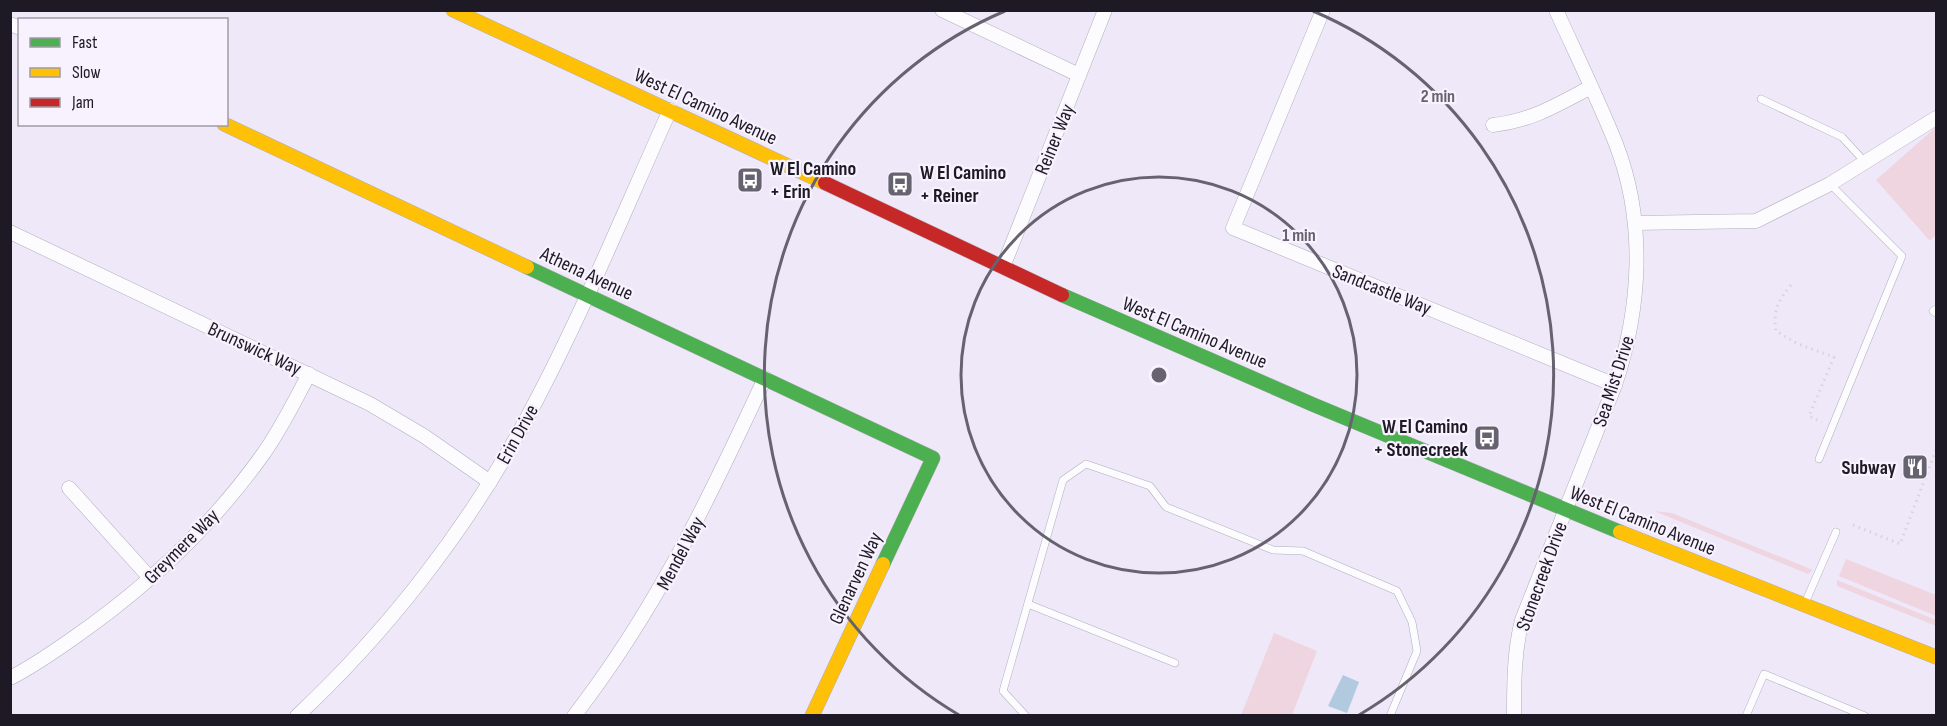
<svg xmlns="http://www.w3.org/2000/svg" width="1947" height="726" font-family="'Sofia Sans Condensed',sans-serif">
<rect width="100%" height="100%" fill="#eee8f9"/>
<g fill="#efd5e0">
<path d="M 1936,127 L 1936,235 L 1930,241 L 1876,180 Z"/>
<path d="M 1654,511 L 1672,513 L 1813,570 L 1808,574 Z"/>
<path d="M 1846,559 L 1936,595 L 1936,616 L 1839,576 Z"/>
<path d="M 1837,580 L 1936,620 L 1936,626 L 1837,586 Z"/>
<path d="M 1274,633 L 1317,651 L 1292,715 L 1241,715 Z"/>
</g>
<path fill="#b1cae0" d="M 1343,675 L 1359,682 L 1347,713 L 1328,706 Z"/>
<g fill="none" stroke-linecap="round" stroke-linejoin="round">
<defs>
<g id="lane">
<path d="M 1761,99 L 1842,137 L 1865,162"/>
<path d="M 1936,309 L 1933,311 L 1936,313"/>
<path d="M 1819,459 L 1902,256 L 1830,184"/>
<path d="M 1805,603 L 1836,532"/>
<path d="M 1028,604 L 1175,663"/>
<path d="M 1026,716 L 1003,691 L 1063,480 L 1086,464 L 1150,486 L 1166,507 L 1273,550 L 1303,551 L 1397,591 L 1412,622 L 1417,651 L 1390,716"/>
<path d="M 1746,716 L 1764,674 L 1865,716"/>
</g>
<g id="street">
<path d="M 942,10 L 1079,75"/>
<path d="M 1323,10 L 1233,228 L 1615,385"/>
<path d="M 10,24 L 20,28"/>
<path d="M 1493,125 C 1531,121 1557,105 1591,87"/>
<path d="M 1635,223 L 1756,221 L 1830,184 L 1936,118"/>
<path d="M 10,232 L 370,404 L 424,436 L 490,482"/>
<path d="M 1003,267 L 1105,10"/>
<path d="M 69,488 L 150,578"/>
<path d="M 10,678 C 32,667 52,653 72,639 C 144,589 210,528 261,457 C 280,431 294,402 309,374"/>
<path d="M 297,716 C 386,633 464,533 522,427 C 578,325 622,216 670,110"/>
<path d="M 574,716 C 656,610 709,499 765,378"/>
<path d="M 1514,716 C 1514,683 1514,652 1522,620 L 1615,385 C 1641,307 1646,222 1616,144 C 1598,99 1576,54 1556,10"/>
</g>
<g id="fast">
<path d="M 527,267 L 933,458 L 883,564"/>
<path d="M 1062,295 L 1314,405 L 1620,532"/>
</g>
<g id="slow">
<path d="M 453,10 L 825,183"/>
<path d="M 224,124 L 527,267"/>
<path d="M 1620,532 L 1936,657"/>
<path d="M 812,716 L 883,564"/>
</g>
<path id="jam" d="M 825,183 L 1062,295"/>
</defs>
<use href="#lane" stroke="#b2adba" stroke-width="8"/>
<use href="#street" stroke="#b2adba" stroke-width="15"/>
<use href="#fast" stroke="#b2adba" stroke-width="15"/>
<use href="#slow" stroke="#b2adba" stroke-width="15"/>
<use href="#jam" stroke="#b2adba" stroke-width="15"/>
<g stroke="#d7d5da" stroke-width="3" stroke-dasharray="1.5 4.5" stroke-linecap="butt">
<path d="M 1791,285 C 1778,301 1773,310 1776,331 L 1798,344 L 1834,357 L 1809,416 L 1822,422"/>
<path d="M 1853,525 L 1900,544 L 1936,450"/>
</g>
<use href="#lane" stroke="#fcfcfe" stroke-width="7"/>
<use href="#street" stroke="#fcfcfe" stroke-width="14"/>
<use href="#fast" stroke="#4caf50" stroke-width="14"/>
<use href="#slow" stroke="#ffc107" stroke-width="14"/>
<use href="#jam" stroke="#c62828" stroke-width="14"/>
</g>
<g fill="none" stroke="#67626f" stroke-width="3">
<circle cx="1159" cy="375" r="198"/>
<path d="M959 715A395 395 0 0 1 1005 11M1313 11A395 395 0 0 1 1359 715"/>
</g>
<defs>
<symbol id="bus-square" viewBox="-11 -11 22 22"><rect x="-9" y="-9" width="18" height="18" rx="4" fill="#67626f" stroke="#f7f2fe"/><path d="M-5-6H5V4H4V6H2V4H-2V6H-4V4H-5ZM-3.5-4V0h7V-4ZM-3.5 1.2v1.5H-2V1.2ZM2 1.2v1.5H3.5V1.2Z" fill="#fff"/></symbol>
<symbol id="restaurant-square" viewBox="-11 -11 22 22"><rect x="-9" y="-9" width="18" height="18" rx="4" fill="#67626f" stroke="#f7f2fe"/><path d="M-5-6h1v4h1v-4h1v4h1v-4h1v5L-1.5 .5V6h-2V.5L-5-1ZM5-6V6H3V1.5H1.5Q1.5-4 5-6Z" fill="#fff"/></symbol>
</defs>
<g fill-rule="evenodd">
<use href="#bus-square" x="735" y="165" width="30" height="30"/>
<use href="#bus-square" x="885" y="169" width="30" height="30"/>
<use href="#bus-square" x="1472" y="423" width="30" height="30"/>
<use href="#restaurant-square" x="1900" y="452" width="30" height="30"/>
</g>
<g text-anchor="middle" stroke-width="4.5" stroke-linejoin="round" paint-order="stroke">
<g font-size="20" fill="#1e1a25" stroke="#f7f2fe">
<text transform="translate(706 106) rotate(25)" y="7">West El Camino Avenue</text>
<text transform="translate(1054 139) rotate(-68)" y="7">Reiner Way</text>
<text transform="translate(587 273) rotate(25)" y="7">Athena Avenue</text>
<text transform="translate(1382 289) rotate(22)" y="7">Sandcastle Way</text>
<text transform="translate(1195 332) rotate(23)" y="7">West El Camino Avenue</text>
<text transform="translate(255 348) rotate(25)" y="7">Brunswick Way</text>
<text transform="translate(1613 381) rotate(-72)" y="7">Sea Mist Drive</text>
<text transform="translate(517 434) rotate(-61)" y="7">Erin Drive</text>
<text transform="translate(1643 520) rotate(22)" y="7">West El Camino Avenue</text>
<text transform="translate(181 546) rotate(-45)" y="7">Greymere Way</text>
<text transform="translate(680 553) rotate(-62)" y="7">Mendel Way</text>
<text transform="translate(1541 576) rotate(-70)" y="7">Stonecreek Drive</text>
<text transform="translate(855 578) rotate(-65)" y="7">Glenarven Way</text>
</g>
<g font-size="20" font-weight="bold" fill="#1e1a25" stroke="#f7f2fe" text-anchor="start">
<text x="770" y="175">W El Camino<tspan x="770" dy="23">+ Erin</tspan></text>
<text x="920" y="179">W El Camino<tspan x="920" dy="23">+ Reiner</tspan></text>
<text x="1468" y="433" text-anchor="end">W El Camino<tspan x="1468" dy="23">+ Stonecreek</tspan></text>
<text x="1896" y="474" text-anchor="end">Subway</text>
</g>
</g>
<circle cx="1159" cy="375" r="9" fill="#67626f" stroke="#f7f2fe" stroke-width="3"/>
<g font-size="18" text-anchor="middle" font-weight="bold" fill="#67626f" stroke="#f7f2fe" stroke-width="4.5" stroke-linejoin="round" paint-order="stroke">
<text x="1438" y="102">2 min</text>
<text x="1299" y="241">1 min</text>
</g>
<rect width="1947" height="726" fill="none" stroke="#1e1a25" stroke-width="24"/>
<rect x="18" y="18" width="210" height="108" fill="#f7f2fe" stroke="#a09ca7" stroke-width="1.5"/>
<rect x="30" y="38" width="30" height="9" fill="#4caf50" stroke="#a09ca7" stroke-width="1.5"/>
<text x="72" y="48" font-size="18" fill="#1e1a25">Fast</text>
<rect x="30" y="68" width="30" height="9" fill="#ffc107" stroke="#a09ca7" stroke-width="1.5"/>
<text x="72" y="78" font-size="18" fill="#1e1a25">Slow</text>
<rect x="30" y="98" width="30" height="9" fill="#c62828" stroke="#a09ca7" stroke-width="1.5"/>
<text x="72" y="108" font-size="18" fill="#1e1a25">Jam</text>
</svg>
